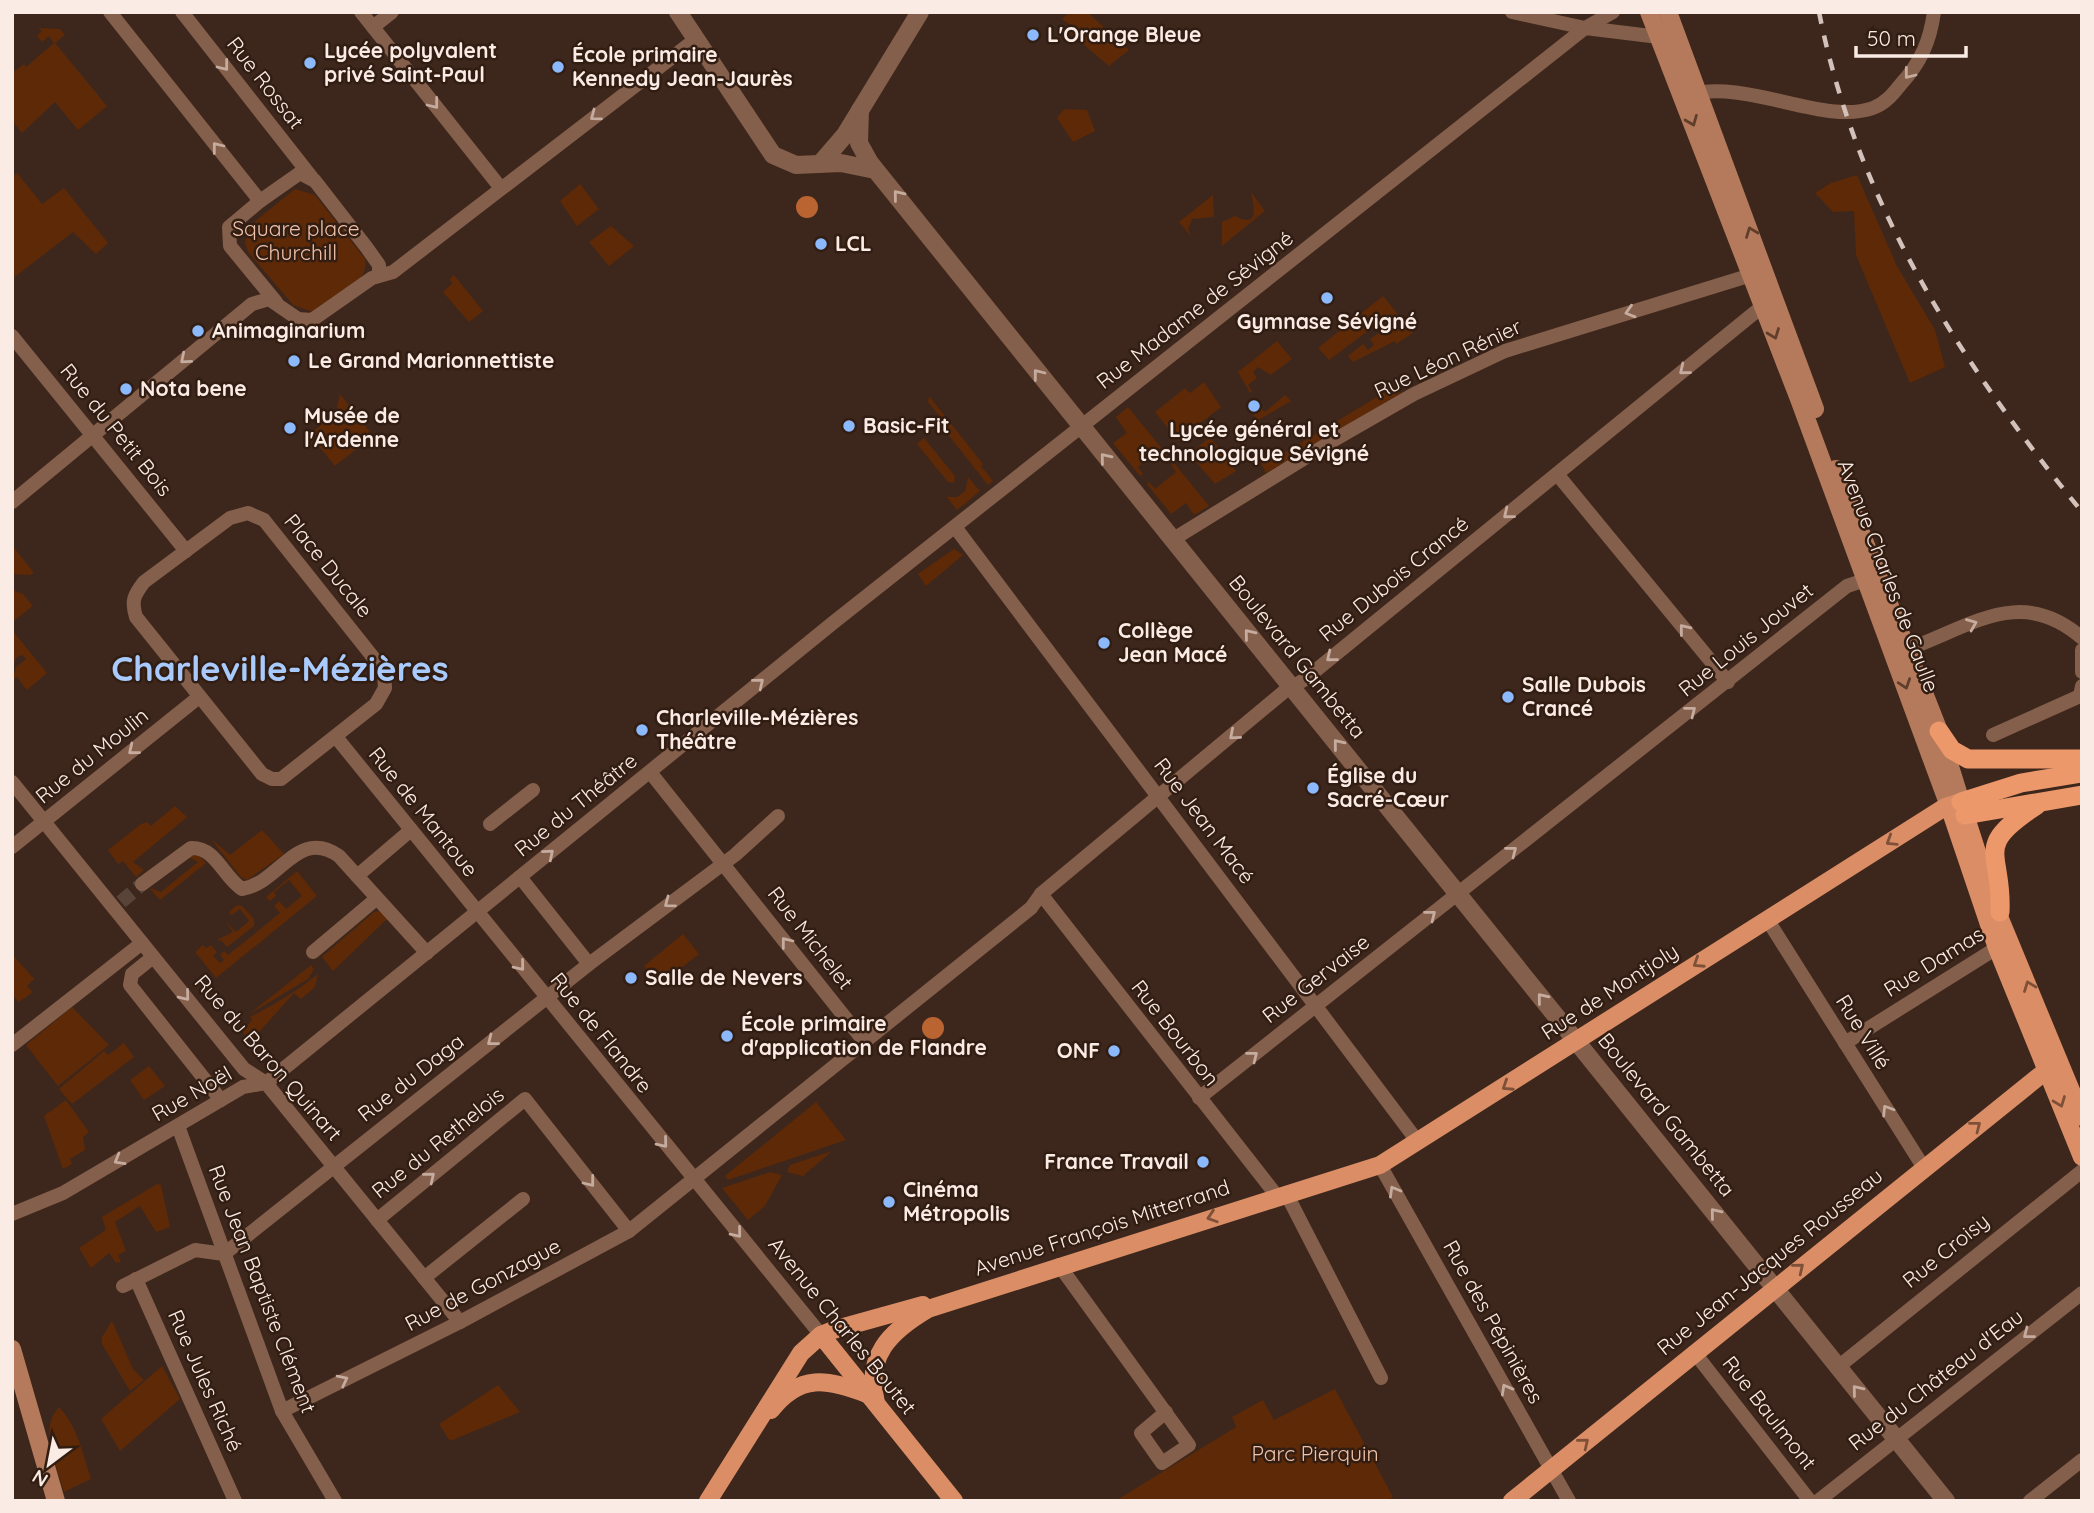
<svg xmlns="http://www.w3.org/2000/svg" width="2094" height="1513" font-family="Quicksand,sans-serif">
<rect width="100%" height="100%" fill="#3d271c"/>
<g fill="#5d2907">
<path d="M 1069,12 L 1087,12 L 1129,50 L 1109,66 L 1069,32 L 1073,27 L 1062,19 Z"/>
<path d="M 38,28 L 60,29 L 65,35 L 55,43 L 107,106 L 78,130 L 55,102 L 22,133 L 12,120 L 12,73 L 24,64 L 26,67 L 54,43 L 49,36 L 42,42 L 37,36 L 42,31 Z"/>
<path d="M 1064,109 L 1087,110 L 1095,131 L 1073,142 L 1057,118 Z"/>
<path d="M 17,173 L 42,204 L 64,188 L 108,243 L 96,254 L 73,232 L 12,279 L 12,177 Z"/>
<path d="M 1857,175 L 1897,266 L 1935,330 L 1945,367 L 1910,383 L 1856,255 L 1854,211 L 1833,212 L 1815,193 L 1831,183 Z"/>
<path d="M 580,184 L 599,209 L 577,226 L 560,201 Z"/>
<path d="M 295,189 L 315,195 L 365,259 C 371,283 330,300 313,312 L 293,305 L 248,252 L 245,243 L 249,226 Z"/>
<path d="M 1251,192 L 1265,211 L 1222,246 L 1222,222 L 1235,216 C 1261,230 1253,204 1251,192 Z"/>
<path d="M 1213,195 L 1214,217 L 1192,219 L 1188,229 L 1191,236 L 1179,222 Z"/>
<path d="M 611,226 L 634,246 L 609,266 L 589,242 Z"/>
<path d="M 454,275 L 483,311 L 469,322 L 443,292 L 452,284 L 450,279 Z"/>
<path d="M 1383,296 L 1413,333 L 1396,344 L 1395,341 L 1353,362 L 1348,356 L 1363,344 L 1368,350 L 1374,345 L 1370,339 L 1380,332 L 1376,325 L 1329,360 L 1318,348 Z"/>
<path d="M 1277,341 L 1292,359 L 1271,375 L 1258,367 L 1253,372 L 1257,378 L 1248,385 L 1252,391 L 1250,393 L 1238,372 Z"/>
<path d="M 1204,382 L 1221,407 L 1178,441 L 1155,412 L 1185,388 L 1190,393 Z"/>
<path d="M 1397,385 L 1401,393 L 1266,473 L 1261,463 L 1267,463 Z"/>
<path d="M 340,394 L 373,436 L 335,466 L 310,435 L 336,411 Z"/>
<path d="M 1285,395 L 1291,401 L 1250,425 L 1256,418 L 1251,412 L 1259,406 L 1265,412 Z"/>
<path d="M 929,396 L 983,464 L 981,466 L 993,481 L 988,485 L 946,432 L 950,429 L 928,402 Z"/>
<path d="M 1128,407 L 1167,455 L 1164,457 L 1158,450 L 1138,467 L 1143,474 L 1140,476 L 1113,443 L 1127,433 L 1116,417 Z"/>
<path d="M 1210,437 L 1236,471 L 1215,484 L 1189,454 Z"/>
<path d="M 924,438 L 955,476 L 954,483 L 948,482 L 917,444 Z"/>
<path d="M 1174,463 L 1209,506 L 1194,515 L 1186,503 L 1171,514 L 1147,484 L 1149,482 L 1155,489 L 1176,472 L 1171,465 Z"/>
<path d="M 968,477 L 980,491 L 957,510 L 947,497 L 957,497 L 965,491 Z"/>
<path d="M 12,545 L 34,573 L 31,575 L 12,574 Z"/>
<path d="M 954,549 L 963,555 L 926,586 L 918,574 Z"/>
<path d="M 13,590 L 23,594 L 33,606 L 12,622 Z"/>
<path d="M 12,630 L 47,673 L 27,690 L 17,677 L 12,680 L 16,667 L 26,659 L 22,655 L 17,657 L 12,666 Z"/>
<path d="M 175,806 L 187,817 L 133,862 L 144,870 L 136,877 L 123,861 L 118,864 L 108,850 L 141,824 L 147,822 L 151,826 Z"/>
<path d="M 262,830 L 284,854 L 247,880 L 240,876 L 211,839 L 230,855 Z"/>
<path d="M 190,855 L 199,855 L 206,863 L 160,900 L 149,888 L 161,892 L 198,862 L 187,856 Z"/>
<path d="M 297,871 L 317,896 L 216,978 L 195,952 L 203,945 L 206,948 L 211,945 L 217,952 L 213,956 L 220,963 L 224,960 L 220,955 L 224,951 L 228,955 L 280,913 L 274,906 L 279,901 L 286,909 L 302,896 L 289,880 L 274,892 L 276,896 L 270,901 L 266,897 Z"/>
<path d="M 237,905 L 242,906 L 254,919 L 254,926 L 227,947 L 222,941 L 217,940 L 233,932 L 225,921 L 236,932 L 249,921 L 240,909 L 232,915 L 229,912 Z"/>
<path d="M 381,911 L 387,919 L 333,971 L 322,957 L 374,912 Z"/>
<path d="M 683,934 L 699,954 L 659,985 L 644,966 Z"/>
<path d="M 12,954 L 34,979 L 27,986 L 33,992 L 19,1002 L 12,995 Z"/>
<path d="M 311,965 L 314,969 L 308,979 L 248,1015 Z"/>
<path d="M 318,974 L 315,987 L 301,999 L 294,993 L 251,1041 L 242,1031 L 252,1020 L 250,1017 C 275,1004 297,991 318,974 Z"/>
<path d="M 72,1007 L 109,1045 L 58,1086 L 26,1045 Z"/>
<path d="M 124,1043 L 134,1057 L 72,1104 L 59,1089 L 104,1051 L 108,1055 Z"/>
<path d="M 149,1066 L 165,1086 L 144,1100 L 130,1080 Z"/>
<path d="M 66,1100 L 89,1132 L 83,1137 L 85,1150 L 70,1159 L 72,1164 L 63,1169 L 44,1116 Z"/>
<path d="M 816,1102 L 846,1140 L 728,1180 L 725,1176 Z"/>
<path d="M 832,1151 L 803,1176 L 787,1172 L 790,1165 Z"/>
<path d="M 770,1172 L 782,1175 L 765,1206 L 748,1220 L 722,1188 Z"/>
<path d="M 157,1184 L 161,1185 L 170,1227 L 156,1232 L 140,1206 L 115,1222 L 126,1251 L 118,1255 L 121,1262 L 116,1263 L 109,1253 L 91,1268 L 79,1248 L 106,1230 L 102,1217 Z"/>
<path d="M 112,1321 L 133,1369 L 144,1380 L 130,1391 L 102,1344 L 102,1337 Z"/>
<path d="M 162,1366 L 180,1399 L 120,1451 L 101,1419 Z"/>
<path d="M 498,1385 L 520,1412 L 450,1441 L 439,1424 Z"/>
<path d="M 1335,1389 L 1393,1497 L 1386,1501 L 1115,1501 L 1236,1427 L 1232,1417 L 1263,1400 L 1274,1420 Z"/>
<path d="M 59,1407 C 78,1427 83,1455 91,1479 L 64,1492 C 57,1466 38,1428 59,1407 Z"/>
</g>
<g fill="#ba6432">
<circle cx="807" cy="207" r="11"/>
<circle cx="933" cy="1028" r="11"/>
</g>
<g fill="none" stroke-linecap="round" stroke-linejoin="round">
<path stroke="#59443a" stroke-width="14" stroke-dasharray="14 7" stroke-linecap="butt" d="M 121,902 L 142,884"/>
<g stroke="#845f4b" stroke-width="14">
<path d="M 110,12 L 260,201"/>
<path d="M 182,12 L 313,179"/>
<path d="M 361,12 L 500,187"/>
<path d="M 1512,12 L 1585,28 L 1613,12"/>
<path d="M 373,27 L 392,12"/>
<path d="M 1688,95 C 1747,78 1823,126 1873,108 C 1886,103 1893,94 1901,84 C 1921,62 1930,41 1934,12"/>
<path d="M 276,302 L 230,246 L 229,227 L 260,201 L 300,173 L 315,181 L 367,248 L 379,265 L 379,275"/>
<path d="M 12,336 L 186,551"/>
<path d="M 1557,474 L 1728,682"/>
<path d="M 12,502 L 252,304 L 269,299 L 298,319 L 312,320 L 372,278 L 393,272 L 696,39"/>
<path d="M 248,513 L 264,520 L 384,671 L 385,688 L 376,704 L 281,779 L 272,779 L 262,774 L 136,617 C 131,601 134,595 144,582 L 230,518 Z"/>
<path d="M 955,527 L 1418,1142"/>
<path d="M 1172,540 L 1334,440 L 1414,394 L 1505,351 L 1761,272"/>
<path d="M 1908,649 C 1972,626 2021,585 2082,638"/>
<path d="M 2082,650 L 2082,672"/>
<path d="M 1993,735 L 2080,696 L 2082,686"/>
<path d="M 336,737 L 821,1335"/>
<path d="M 650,772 L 863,1040"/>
<path d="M 12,782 L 244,1069 L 266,1083 L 460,1322"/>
<path d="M 490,824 L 533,790"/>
<path d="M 12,847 L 199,697"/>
<path d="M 357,876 L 411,830"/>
<path d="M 520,877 L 589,964"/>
<path d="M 142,884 L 191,848 C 216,847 223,877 242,889 C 280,883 297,827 339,856 L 427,953"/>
<path d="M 1041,894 L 1277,1196"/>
<path d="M 1767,919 L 1924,1168"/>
<path d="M 313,952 L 376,899"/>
<path d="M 153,957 L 132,974 L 130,985 L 221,1100"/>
<path d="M 1845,1043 L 2003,944"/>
<path d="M 12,1045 L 142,943"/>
<path d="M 1199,1098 L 1847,586 L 1865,580"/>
<path d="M 178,1126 L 282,1411 L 335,1501"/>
<path d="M 1380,1165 L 1569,1501"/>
<path d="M 1286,1193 L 1381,1378"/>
<path d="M 12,1214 L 63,1193 L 243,1087 L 266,1083 L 834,622 L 1585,28 L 1659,37 L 1664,35"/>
<path d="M 377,1220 L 525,1099 L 629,1231"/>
<path d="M 1059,1265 L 1189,1445 L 1162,1463 L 1141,1433 L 1166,1412"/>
<path d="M 424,1278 L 523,1199"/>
<path d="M 136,1279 L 235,1501"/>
<path d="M 123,1286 L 195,1250 L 224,1254 L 589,964 L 735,855 L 778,816"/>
<path d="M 1694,1352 L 1810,1501"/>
<path d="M 1838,1367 L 2082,1171"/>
<path d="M 282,1411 L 460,1322 L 629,1231 L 1031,908 L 1041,894 L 1286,690 L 1304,680 L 1748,318 L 1763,306 L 1772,306"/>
<path d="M 1818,1501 L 2082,1293"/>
<path d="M 2030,1501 L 2082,1460"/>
</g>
<g stroke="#845f4b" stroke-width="18">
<path d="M 678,12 L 773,155 L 796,165 L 841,163 L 875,170"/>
<path d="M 860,110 L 859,143 L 870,163 L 1946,1501"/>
<path d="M 820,164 L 845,135 L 920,12"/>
</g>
<g stroke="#b57a5b" stroke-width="18">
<path d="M 1649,12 L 1799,399 L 1949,806"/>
<path d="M 1668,12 L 1815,409"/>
<path d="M 1836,469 L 1939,731 L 1961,802"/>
<path d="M 12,1349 L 56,1501"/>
</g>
<g stroke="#db8e66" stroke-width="18">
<path d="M 1949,806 L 1997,948 L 2082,1157"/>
<path d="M 821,1335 L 954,1501"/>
<path d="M 876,1403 C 865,1356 889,1332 928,1309 L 1380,1165 L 1945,807 L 1961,802 L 1993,902 L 2082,1117"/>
<path d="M 771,1410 C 800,1373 827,1379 867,1394"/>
<path d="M 708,1501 L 801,1353 L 821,1335 L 833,1330 L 923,1305"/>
<path d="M 1512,1501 L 2058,1061"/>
</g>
<g stroke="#ec986a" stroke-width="19">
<path d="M 1939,731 L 1952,750 L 1968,759 L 2082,759"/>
<path d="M 1961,802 L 2021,783 L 2082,773"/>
<path d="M 1965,815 L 2082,795"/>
<path d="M 2000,912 C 2003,851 1971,848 2037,805"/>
</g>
<path stroke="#d3c2bb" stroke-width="4.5" stroke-dasharray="12 12" stroke-linecap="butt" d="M 1819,12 C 1857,204 1961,363 2082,512"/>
</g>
<defs><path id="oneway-chevron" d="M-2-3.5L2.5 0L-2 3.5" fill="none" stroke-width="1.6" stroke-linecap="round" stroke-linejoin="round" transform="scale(1.75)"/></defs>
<g stroke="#c5ac9f">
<use href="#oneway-chevron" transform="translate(224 66) rotate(52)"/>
<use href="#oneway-chevron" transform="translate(1909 74) rotate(128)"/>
<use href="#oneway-chevron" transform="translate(434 104) rotate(52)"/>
<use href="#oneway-chevron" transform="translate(595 116) rotate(143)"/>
<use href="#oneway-chevron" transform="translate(217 147) rotate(-128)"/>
<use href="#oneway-chevron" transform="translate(898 195) rotate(-129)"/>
<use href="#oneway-chevron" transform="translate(1630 312) rotate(163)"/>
<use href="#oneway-chevron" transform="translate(185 359) rotate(140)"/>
<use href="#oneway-chevron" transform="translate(1684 370) rotate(141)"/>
<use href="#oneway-chevron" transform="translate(1038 374) rotate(-128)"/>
<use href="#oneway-chevron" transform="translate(1105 458) rotate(-129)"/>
<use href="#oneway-chevron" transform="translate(1508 514) rotate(141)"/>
<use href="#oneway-chevron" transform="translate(1972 624) rotate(-22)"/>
<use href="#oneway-chevron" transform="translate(1684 629) rotate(-129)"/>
<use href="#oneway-chevron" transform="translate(1249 634) rotate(-129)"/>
<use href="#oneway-chevron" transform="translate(1331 657) rotate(141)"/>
<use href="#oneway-chevron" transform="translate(759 683) rotate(-39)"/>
<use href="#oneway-chevron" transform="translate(1691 711) rotate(-38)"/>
<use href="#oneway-chevron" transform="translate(1234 735) rotate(139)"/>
<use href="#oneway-chevron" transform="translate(1338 744) rotate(-129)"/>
<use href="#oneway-chevron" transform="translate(133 750) rotate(141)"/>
<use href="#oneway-chevron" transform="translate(1512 851) rotate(-38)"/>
<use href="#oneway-chevron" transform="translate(549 854) rotate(-40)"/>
<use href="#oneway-chevron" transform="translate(669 903) rotate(143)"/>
<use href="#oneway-chevron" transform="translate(1431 915) rotate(-38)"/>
<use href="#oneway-chevron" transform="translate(786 942) rotate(-128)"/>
<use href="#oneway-chevron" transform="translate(520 966) rotate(51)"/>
<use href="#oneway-chevron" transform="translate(185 996) rotate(51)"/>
<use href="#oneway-chevron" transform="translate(1542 998) rotate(-129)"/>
<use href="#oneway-chevron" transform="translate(492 1041) rotate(142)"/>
<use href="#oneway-chevron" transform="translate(1253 1056) rotate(-38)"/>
<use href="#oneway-chevron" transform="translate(1887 1110) rotate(-122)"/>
<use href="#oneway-chevron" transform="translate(663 1143) rotate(51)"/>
<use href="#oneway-chevron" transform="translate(119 1160) rotate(150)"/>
<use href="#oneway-chevron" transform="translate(430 1177) rotate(-39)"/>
<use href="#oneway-chevron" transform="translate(590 1182) rotate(52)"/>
<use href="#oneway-chevron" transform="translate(1394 1191) rotate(-120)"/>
<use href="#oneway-chevron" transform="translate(1715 1213) rotate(-129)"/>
<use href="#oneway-chevron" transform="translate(737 1233) rotate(51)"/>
<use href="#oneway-chevron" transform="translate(2028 1334) rotate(142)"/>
<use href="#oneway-chevron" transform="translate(343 1380) rotate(-27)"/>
<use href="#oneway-chevron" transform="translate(1506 1389) rotate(-119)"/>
<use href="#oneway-chevron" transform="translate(1857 1390) rotate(-129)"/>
</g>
<g stroke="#603e2c">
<use href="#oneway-chevron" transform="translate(1692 121) rotate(68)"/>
<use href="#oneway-chevron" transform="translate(1751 232) rotate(-111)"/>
<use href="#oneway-chevron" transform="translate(1774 334) rotate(69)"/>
<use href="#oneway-chevron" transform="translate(1905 684) rotate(71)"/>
</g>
<g stroke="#7e5038">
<use href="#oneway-chevron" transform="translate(1891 841) rotate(148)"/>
<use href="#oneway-chevron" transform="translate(1698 963) rotate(147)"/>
<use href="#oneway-chevron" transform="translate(2029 986) rotate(-111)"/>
<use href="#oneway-chevron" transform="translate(1507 1086) rotate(147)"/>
<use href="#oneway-chevron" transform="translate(2060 1102) rotate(69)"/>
<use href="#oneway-chevron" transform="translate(1976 1126) rotate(-38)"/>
<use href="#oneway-chevron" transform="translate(1212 1217) rotate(162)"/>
<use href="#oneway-chevron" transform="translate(1799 1268) rotate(-39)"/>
<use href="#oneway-chevron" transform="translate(1584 1443) rotate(-39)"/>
</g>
<g fill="#8cb9fc" stroke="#321d12" stroke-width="2.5">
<circle cx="1033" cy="35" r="7"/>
<circle cx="310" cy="63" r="7"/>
<circle cx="558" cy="67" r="7"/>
<circle cx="821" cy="244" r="7"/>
<circle cx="1327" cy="298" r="7"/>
<circle cx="198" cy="331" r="7"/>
<circle cx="294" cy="361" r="7"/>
<circle cx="126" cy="389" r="7"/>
<circle cx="1254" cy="406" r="7"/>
<circle cx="849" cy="426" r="7"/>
<circle cx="290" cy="428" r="7"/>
<circle cx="1104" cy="643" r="7"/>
<circle cx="1508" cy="697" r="7"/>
<circle cx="642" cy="730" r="7"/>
<circle cx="1313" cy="788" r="7"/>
<circle cx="631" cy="978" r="7"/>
<circle cx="727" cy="1036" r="7"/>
<circle cx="1114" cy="1051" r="7"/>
<circle cx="1203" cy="1162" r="7"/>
<circle cx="889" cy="1202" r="7"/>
</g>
<g text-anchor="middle" stroke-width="5" stroke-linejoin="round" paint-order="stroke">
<g font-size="21" font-weight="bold" fill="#faebe4" stroke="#321d12" text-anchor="start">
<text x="1047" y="42">L'Orange Bleue</text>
<text x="324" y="58">Lycée polyvalent<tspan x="324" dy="24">privé Saint-Paul</tspan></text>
<text x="572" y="62">École primaire<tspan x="572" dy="24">Kennedy Jean-Jaurès</tspan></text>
<text x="835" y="251">LCL</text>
<text x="1327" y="329" text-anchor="middle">Gymnase Sévigné</text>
<text x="212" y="338">Animaginarium</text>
<text x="308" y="368">Le Grand Marionnettiste</text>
<text x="140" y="396">Nota bene</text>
<text x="304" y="423">Musée de<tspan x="304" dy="24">l'Ardenne</tspan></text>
<text x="863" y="433">Basic-Fit</text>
<text x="1254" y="437" text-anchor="middle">Lycée général et<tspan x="1254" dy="24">technologique Sévigné</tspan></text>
<text x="1118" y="638">Collège<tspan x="1118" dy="24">Jean Macé</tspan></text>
<text x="1522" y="692">Salle Dubois<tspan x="1522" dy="24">Crancé</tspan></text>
<text x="656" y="725">Charleville-Mézières<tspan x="656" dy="24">Théâtre</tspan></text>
<text x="1327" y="783">Église du<tspan x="1327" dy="24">Sacré-Cœur</tspan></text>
<text x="645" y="985">Salle de Nevers</text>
<text x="741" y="1031">École primaire<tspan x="741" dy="24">d'application de Flandre</tspan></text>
<text x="1100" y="1058" text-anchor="end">ONF</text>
<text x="1189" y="1169" text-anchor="end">France Travail</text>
<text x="903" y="1197">Cinéma<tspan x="903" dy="24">Métropolis</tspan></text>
</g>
<g font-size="21" fill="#faebe4" stroke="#321d12">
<text transform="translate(265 83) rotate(52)" y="7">Rue Rossat</text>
<text transform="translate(1195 310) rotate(-38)" y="7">Rue Madame de Sévigné</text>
<text transform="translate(1448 359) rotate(-25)" y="7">Rue Léon Rénier</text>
<text transform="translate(116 430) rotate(51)" y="7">Rue du Petit Bois</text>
<text transform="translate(328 566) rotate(51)" y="7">Place Ducale</text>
<text transform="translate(1888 576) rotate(69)" y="7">Avenue Charles de Gaulle</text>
<text transform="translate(1394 579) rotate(-39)" y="7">Rue Dubois Crancé</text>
<text transform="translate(1746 640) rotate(-39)" y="7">Rue Louis Jouvet</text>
<text transform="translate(1297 657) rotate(51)" y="7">Boulevard Gambetta</text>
<text transform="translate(92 756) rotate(-39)" y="7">Rue du Moulin</text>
<text transform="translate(576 805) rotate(-39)" y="7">Rue du Théâtre</text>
<text transform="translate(423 812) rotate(51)" y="7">Rue de Mantoue</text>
<text transform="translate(1204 821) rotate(53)" y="7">Rue Jean Macé</text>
<text transform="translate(810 938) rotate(52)" y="7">Rue Michelet</text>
<text transform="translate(1934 962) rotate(-32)" y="7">Rue Damas</text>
<text transform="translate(1316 979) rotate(-38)" y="7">Rue Gervaise</text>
<text transform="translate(1610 992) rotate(-33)" y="7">Rue de Montjoly</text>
<text transform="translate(1863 1032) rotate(58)" y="7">Rue Villé</text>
<text transform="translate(601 1033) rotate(51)" y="7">Rue de Flandre</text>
<text transform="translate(1175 1033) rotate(52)" y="7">Rue Bourbon</text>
<text transform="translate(268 1058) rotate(49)" y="7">Rue du Baron Quinart</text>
<text transform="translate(411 1078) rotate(-38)" y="7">Rue du Daga</text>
<text transform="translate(192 1094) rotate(-30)" y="7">Rue Noël</text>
<text transform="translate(1666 1115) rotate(51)" y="7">Boulevard Gambetta</text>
<text transform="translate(438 1143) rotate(-39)" y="7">Rue du Rethelois</text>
<text transform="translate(1102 1228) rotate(-18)" y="7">Avenue François Mitterrand</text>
<text transform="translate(1946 1251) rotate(-39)" y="7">Rue Croisy</text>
<text transform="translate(1770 1262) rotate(-39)" y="7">Rue Jean-Jacques Rousseau</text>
<text transform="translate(483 1285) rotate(-28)" y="7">Rue de Gonzague</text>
<text transform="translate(262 1289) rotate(69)" y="7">Rue Jean Baptiste Clément</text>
<text transform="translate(1493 1322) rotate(61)" y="7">Rue des Pépinières</text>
<text transform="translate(842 1326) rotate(51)" y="7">Avenue Charles Boutet</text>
<text transform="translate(1936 1380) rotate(-38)" y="7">Rue du Château d'Eau</text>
<text transform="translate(205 1381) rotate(66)" y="7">Rue Jules Riché</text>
<text transform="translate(1769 1413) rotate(52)" y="7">Rue Baulmont</text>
</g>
<g font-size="21" fill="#f1c2aa" stroke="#321d12">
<text x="296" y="236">Square place<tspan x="296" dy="24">Churchill</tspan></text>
<text x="1315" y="1461">Parc Pierquin</text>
</g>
<g font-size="35" font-weight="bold" fill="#a8cafc" stroke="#321d12">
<text x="280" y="681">Charleville-Mézières</text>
</g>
</g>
<rect width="2094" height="1513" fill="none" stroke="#faebe4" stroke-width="28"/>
<g transform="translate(49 1464) rotate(212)" stroke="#321d12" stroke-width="5" paint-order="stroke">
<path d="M0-5L12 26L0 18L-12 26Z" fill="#faebe4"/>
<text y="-10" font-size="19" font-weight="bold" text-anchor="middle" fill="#faebe4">N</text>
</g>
<path d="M1856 46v10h110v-10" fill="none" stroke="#faebe4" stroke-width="3.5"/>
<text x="1867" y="46" font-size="21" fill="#faebe4" stroke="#321d12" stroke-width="5" paint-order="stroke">50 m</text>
</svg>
